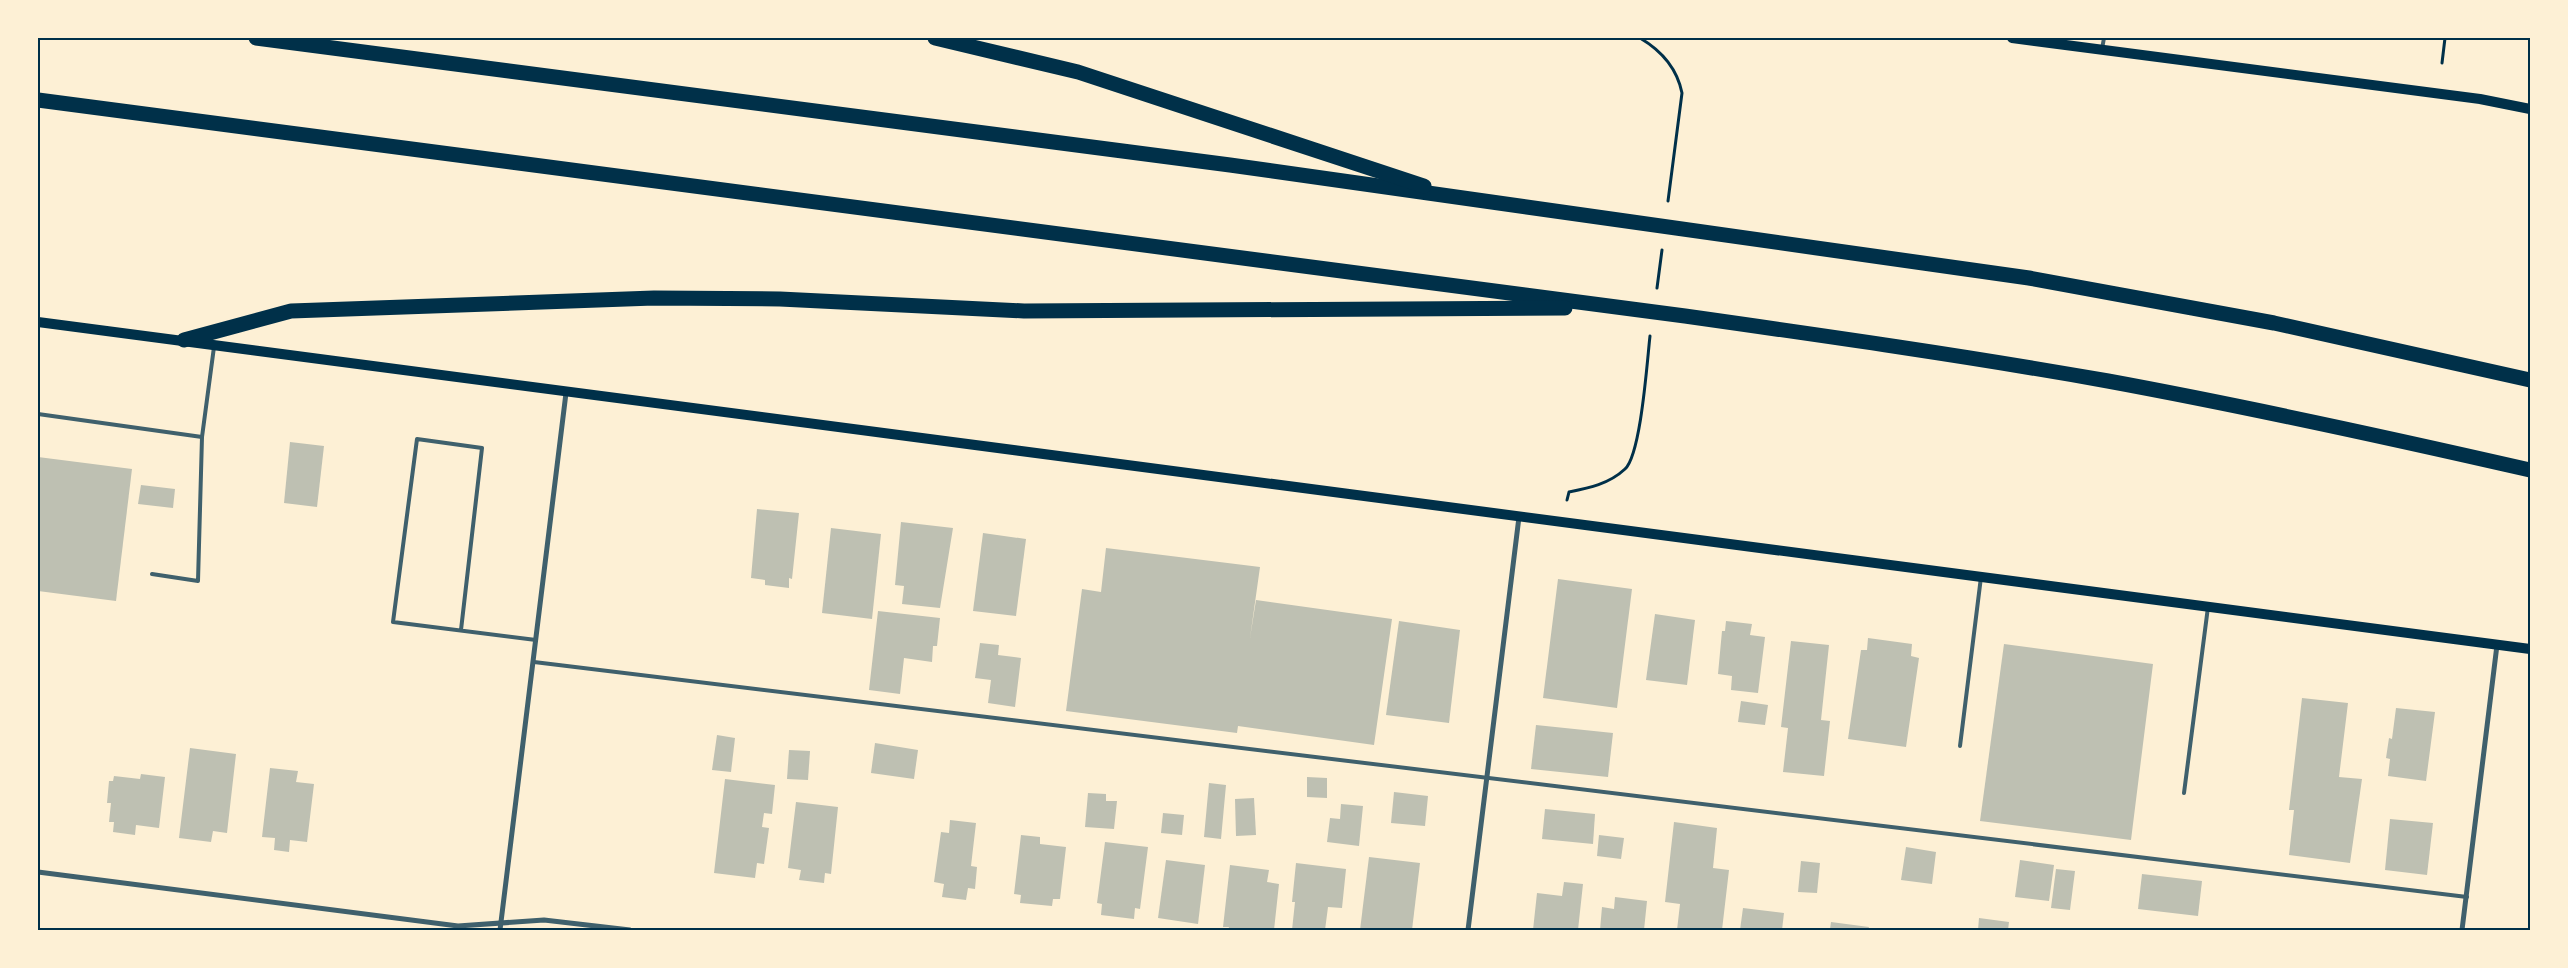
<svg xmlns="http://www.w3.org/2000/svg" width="2568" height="968" font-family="'Space Grotesk',sans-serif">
<rect width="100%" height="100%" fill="#fdf0d5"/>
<g fill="#bec0b2">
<path d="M 290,442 L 324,446 L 317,507 L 284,503 Z"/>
<path d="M 38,457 L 132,469 L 116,601 L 38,591 Z"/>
<path d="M 141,485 L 175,489 L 173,508 L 138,504 Z"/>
<path d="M 757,509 L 799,513 L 792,579 L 789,578 L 789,588 L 765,585 L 765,580 L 751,578 Z"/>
<path d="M 901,522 L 953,528 L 940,608 L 902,604 L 904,586 L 895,585 Z"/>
<path d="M 831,528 L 881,534 L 872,619 L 822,613 Z"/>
<path d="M 983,533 L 1026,539 L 1016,616 L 973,611 Z"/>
<path d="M 1106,548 L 1260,567 L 1250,638 L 1256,600 L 1392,619 L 1374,745 L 1238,726 L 1237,733 L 1066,711 L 1082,589 L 1101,592 Z"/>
<path d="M 1558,579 L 1632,589 L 1617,708 L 1543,698 Z"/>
<path d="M 878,611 L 940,618 L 937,646 L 933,646 L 932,662 L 904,658 L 900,694 L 869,690 Z"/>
<path d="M 1655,614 L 1695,620 L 1687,685 L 1646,680 Z"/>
<path d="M 1399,621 L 1460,630 L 1449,723 L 1386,715 Z"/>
<path d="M 1726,621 L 1752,624 L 1750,635 L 1765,637 L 1758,693 L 1731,690 L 1732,676 L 1718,674 L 1722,631 L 1725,631 Z"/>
<path d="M 1868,638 L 1912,644 L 1911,656 L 1919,658 L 1906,747 L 1848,739 L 1861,650 L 1867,650 Z"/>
<path d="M 1791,641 L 1829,645 L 1821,720 L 1830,721 L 1824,776 L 1783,772 L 1788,728 L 1781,727 Z"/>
<path d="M 980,643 L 999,645 L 998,655 L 1021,658 L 1015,707 L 988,703 L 991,680 L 975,678 Z"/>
<path d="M 2004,644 L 2153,664 L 2131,840 L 1980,821 Z"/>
<path d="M 2302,698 L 2348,703 L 2339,777 L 2362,779 L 2350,863 L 2289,855 L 2294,810 L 2289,810 Z"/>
<path d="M 1741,701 L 1768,705 L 1765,725 L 1738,722 Z"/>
<path d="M 2396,708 L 2435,712 L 2426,781 L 2388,776 L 2390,759 L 2386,758 L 2389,738 L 2392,739 Z"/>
<path d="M 1536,725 L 1613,733 L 1608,777 L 1531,769 Z"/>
<path d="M 717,735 L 735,738 L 731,772 L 712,770 Z"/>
<path d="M 875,743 L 918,750 L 914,779 L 871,773 Z"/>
<path d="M 190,748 L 236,754 L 227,833 L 213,831 L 211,842 L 179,838 Z"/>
<path d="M 789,750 L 810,751 L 808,780 L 787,779 Z"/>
<path d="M 270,768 L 298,771 L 296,782 L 314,784 L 307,842 L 290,840 L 289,852 L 274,850 L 275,838 L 262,837 Z"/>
<path d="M 141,774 L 165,777 L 159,828 L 136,825 L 135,835 L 113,832 L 114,822 L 109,822 L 111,803 L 107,803 L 109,781 L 113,781 L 114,776 L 140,779 Z"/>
<path d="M 1307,777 L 1327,778 L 1327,798 L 1307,797 Z"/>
<path d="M 725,779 L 775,785 L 772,814 L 764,813 L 762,827 L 769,828 L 764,864 L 757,863 L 755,878 L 714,873 Z"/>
<path d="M 1209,783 L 1226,785 L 1221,839 L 1204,837 Z"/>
<path d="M 1394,792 L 1428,796 L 1425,826 L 1391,823 Z"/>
<path d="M 1088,793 L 1106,794 L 1106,801 L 1117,801 L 1114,829 L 1085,827 Z"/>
<path d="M 1254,798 L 1256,835 L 1236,836 L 1235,799 Z"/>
<path d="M 796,802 L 838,807 L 831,874 L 825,873 L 824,883 L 799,880 L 801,870 L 788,868 Z"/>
<path d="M 1341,804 L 1363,806 L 1359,846 L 1327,842 L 1330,818 L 1340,819 Z"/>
<path d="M 1545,809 L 1595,814 L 1593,844 L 1542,839 Z"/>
<path d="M 1163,813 L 1184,815 L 1182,835 L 1161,833 Z"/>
<path d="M 2390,819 L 2433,823 L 2427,875 L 2385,870 Z"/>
<path d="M 950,820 L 976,823 L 971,866 L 977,867 L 975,889 L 968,888 L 966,900 L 942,897 L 944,884 L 934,882 L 941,832 L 949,833 Z"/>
<path d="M 1674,822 L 1717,828 L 1713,868 L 1729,870 L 1722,930 L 1677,930 L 1680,904 L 1665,902 Z"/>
<path d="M 1021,835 L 1040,837 L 1040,844 L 1066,847 L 1060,899 L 1053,899 L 1052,906 L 1020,903 L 1021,895 L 1014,894 Z"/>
<path d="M 1599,835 L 1624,838 L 1621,859 L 1597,856 Z"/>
<path d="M 1105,842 L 1148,847 L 1140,909 L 1135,908 L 1134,919 L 1101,915 L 1102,904 L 1097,903 Z"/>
<path d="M 1906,847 L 1936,852 L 1932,884 L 1901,880 Z"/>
<path d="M 1369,857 L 1420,863 L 1412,930 L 1360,930 Z"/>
<path d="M 1166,860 L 1205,865 L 1198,924 L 1158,918 Z"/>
<path d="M 2020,860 L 2054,865 L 2049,901 L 2015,897 Z"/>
<path d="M 1801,861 L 1820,863 L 1817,893 L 1798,892 Z"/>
<path d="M 1296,863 L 1346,869 L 1342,908 L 1328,907 L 1325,930 L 1292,930 L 1295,902 L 1292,902 Z"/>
<path d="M 1230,865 L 1269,870 L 1267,882 L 1279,884 L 1274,930 L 1228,930 L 1229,927 L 1223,927 Z"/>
<path d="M 2056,869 L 2075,871 L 2070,910 L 2051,908 Z"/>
<path d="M 2142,874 L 2202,881 L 2198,916 L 2138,909 Z"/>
<path d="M 1564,882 L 1583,884 L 1578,930 L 1533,930 L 1537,893 L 1562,896 Z"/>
<path d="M 1615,897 L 1647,901 L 1644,930 L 1600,930 L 1602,907 L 1614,909 Z"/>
<path d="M 1743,908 L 1784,913 L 1782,930 L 1740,930 Z"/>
<path d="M 1979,918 L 2009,922 L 2008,930 L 1978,930 Z"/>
<path d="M 1831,922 L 1869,927 L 1868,930 L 1824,930 L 1824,928 L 1830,929 Z"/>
</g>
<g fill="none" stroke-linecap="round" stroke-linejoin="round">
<g stroke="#003049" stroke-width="3">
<path d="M 1640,38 C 1662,51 1677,68 1682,93 L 1668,201"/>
<path d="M 2442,63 L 2445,38"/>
<path d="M 1657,288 L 1662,250"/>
<path d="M 1567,500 L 1569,492 C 1589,488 1609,484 1625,469 C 1641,454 1647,362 1650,336"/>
</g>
<g stroke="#3f606c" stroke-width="4">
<path d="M 2102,49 L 2104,38"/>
<path d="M 38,414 L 202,437"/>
<path d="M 152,574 L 198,581 L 202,437 L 214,347"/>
<path d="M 461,630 L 482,448 L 417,439 L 393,622 L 536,640"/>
<path d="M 534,662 L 2467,897"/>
<path d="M 1960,746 L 1981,577"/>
<path d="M 2184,793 L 2208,607"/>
</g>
<g stroke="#3f606c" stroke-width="5">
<path d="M 38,872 L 458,926 L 544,920 L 630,930"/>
<path d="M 500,930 L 566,393"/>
<path d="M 1468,930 L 1519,517"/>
<path d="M 2462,930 L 2497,645"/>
</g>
<g stroke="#003049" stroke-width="10">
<path d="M 2012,38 L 2480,99 L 2530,109"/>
<path d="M 38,322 L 2530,649"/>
</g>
<g stroke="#003049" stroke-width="15">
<path d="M 256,38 L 1230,165 L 2029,278 L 2274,323 L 2530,380"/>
<path d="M 935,38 L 1078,72 L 1424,186"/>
<path d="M 38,100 L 1685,316 C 1826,336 1967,356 2108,381 C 2249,407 2390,438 2530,470"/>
<path d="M 184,340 L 291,311 L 654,298 L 780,299 L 1024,311 L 1565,308"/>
</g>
</g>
<rect width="2568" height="968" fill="none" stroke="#fdf0d5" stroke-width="78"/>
<rect x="39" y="39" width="2490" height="890" fill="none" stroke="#003049" stroke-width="2"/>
</svg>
